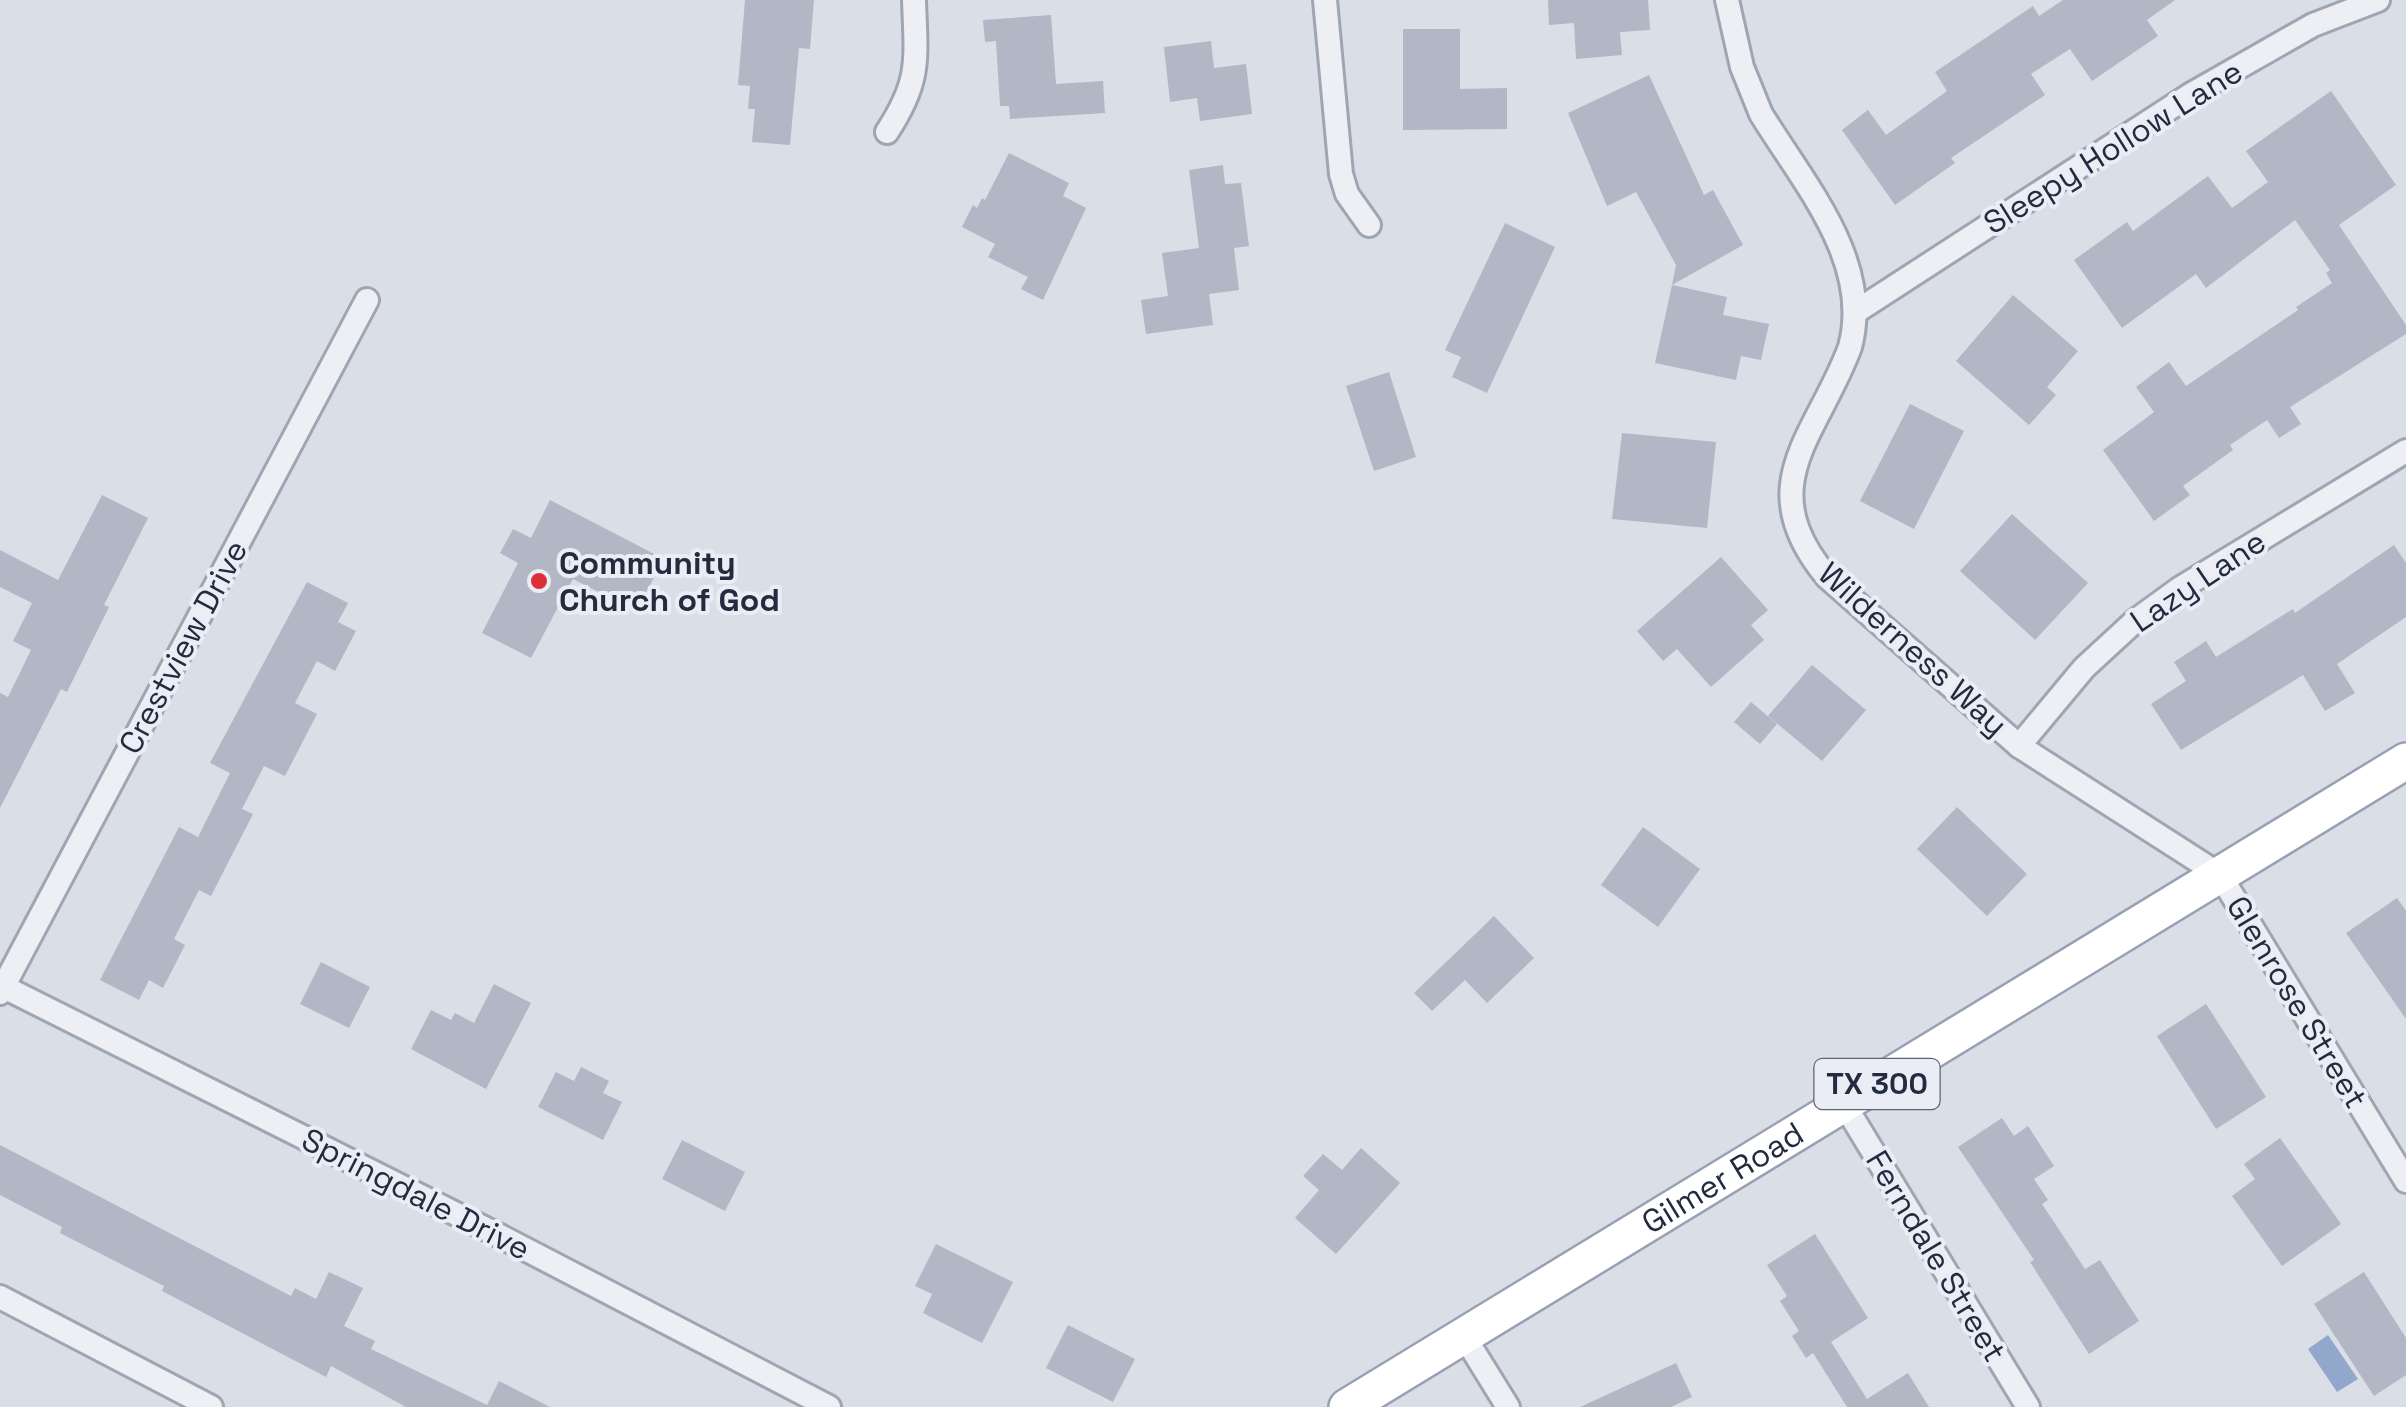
<svg xmlns="http://www.w3.org/2000/svg" width="2406" height="1407" font-family="'Space Grotesk',sans-serif">
<rect width="100%" height="100%" fill="#dadee7"/>
<path fill="#91a8cc" d="M 2328,1335 L 2358,1379 L 2337,1392 L 2308,1349 Z"/>
<g fill="#b1b7c4">
<path d="M 745,0 L 814,0 L 810,49 L 799,48 L 790,145 L 752,142 L 755,109 L 748,109 L 750,86 L 738,85 Z"/>
<path d="M 1548,0 L 1648,0 L 1650,30 L 1620,32 L 1622,55 L 1576,59 L 1574,23 L 1549,25 Z"/>
<path d="M 2063,0 L 2175,0 L 2147,20 L 2158,36 L 2092,81 L 2070,49 L 2031,74 L 2045,95 L 1951,158 L 1955,163 L 1895,205 L 1842,130 L 1868,110 L 1886,135 L 1947,91 L 1935,72 L 2033,6 L 2039,16 Z"/>
<path d="M 1051,15 L 1056,84 L 1103,81 L 1105,113 L 1010,119 L 1009,106 L 1000,106 L 996,41 L 985,42 L 983,20 Z"/>
<path d="M 1403,29 L 1460,29 L 1460,89 L 1507,88 L 1507,129 L 1403,130 Z"/>
<path d="M 1211,41 L 1214,68 L 1246,64 L 1252,114 L 1200,121 L 1197,98 L 1170,102 L 1164,47 Z"/>
<path d="M 1649,75 L 1704,195 L 1713,190 L 1743,245 L 1672,285 L 1676,265 L 1636,192 L 1607,206 L 1568,113 Z"/>
<path d="M 2331,91 L 2396,185 L 2339,225 L 2406,325 L 2406,334 L 2290,407 L 2301,424 L 2279,438 L 2267,420 L 2230,445 L 2233,450 L 2183,486 L 2190,495 L 2154,521 L 2103,450 L 2154,412 L 2136,387 L 2169,362 L 2186,386 L 2298,310 L 2296,307 L 2332,283 L 2326,273 L 2330,270 L 2295,220 L 2206,288 L 2196,274 L 2122,328 L 2074,260 L 2127,222 L 2133,231 L 2208,176 L 2232,208 L 2268,182 L 2246,151 Z"/>
<path d="M 1009,153 L 1069,183 L 1063,196 L 1086,208 L 1043,300 L 1021,289 L 1028,277 L 988,257 L 995,244 L 962,227 L 973,205 L 977,208 L 982,198 L 985,200 Z"/>
<path d="M 1223,165 L 1225,184 L 1241,183 L 1249,246 L 1234,248 L 1239,290 L 1209,294 L 1213,325 L 1146,334 L 1141,300 L 1168,296 L 1162,253 L 1199,248 L 1189,170 Z"/>
<path d="M 1505,223 L 1555,247 L 1487,393 L 1452,377 L 1461,357 L 1445,350 Z"/>
<path d="M 1672,285 L 1727,297 L 1723,315 L 1769,324 L 1761,360 L 1741,356 L 1736,380 L 1655,363 Z"/>
<path d="M 2013,295 L 2078,351 L 2047,387 L 2056,395 L 2029,425 L 1956,361 Z"/>
<path d="M 1389,372 L 1416,457 L 1374,471 L 1346,386 Z"/>
<path d="M 1910,404 L 1964,431 L 1914,529 L 1860,501 Z"/>
<path d="M 1622,433 L 1716,442 L 1707,528 L 1612,519 Z"/>
<path d="M 102,495 L 148,518 L 104,605 L 109,607 L 67,692 L 61,689 L 0,808 L 0,693 L 8,697 L 31,650 L 13,641 L 32,603 L 0,587 L 0,550 L 58,580 Z"/>
<path d="M 550,500 L 664,559 L 636,611 L 573,579 L 531,658 L 482,633 L 518,563 L 500,553 L 513,529 L 531,538 Z"/>
<path d="M 2012,514 L 2088,583 L 2035,640 L 1960,571 Z"/>
<path d="M 2394,545 L 2406,563 L 2406,617 L 2337,664 L 2355,693 L 2325,711 L 2303,675 L 2181,750 L 2151,704 L 2186,681 L 2174,662 L 2206,641 L 2216,657 L 2293,609 L 2295,613 Z"/>
<path d="M 1721,557 L 1768,610 L 1751,625 L 1764,640 L 1711,687 L 1677,649 L 1663,661 L 1637,631 Z"/>
<path d="M 307,582 L 348,603 L 338,622 L 356,631 L 335,671 L 317,661 L 295,703 L 317,714 L 285,776 L 264,766 L 242,809 L 253,814 L 211,896 L 199,890 L 174,939 L 185,945 L 163,988 L 149,980 L 139,1000 L 100,980 L 179,827 L 198,837 L 230,773 L 210,763 Z"/>
<path d="M 1812,665 L 1866,710 L 1822,761 L 1768,716 Z"/>
<path d="M 1751,702 L 1777,724 L 1760,744 L 1734,722 Z"/>
<path d="M 1957,807 L 2027,874 L 1987,916 L 1917,849 Z"/>
<path d="M 1643,827 L 1700,869 L 1658,927 L 1601,885 Z"/>
<path d="M 2397,898 L 2406,911 L 2406,1019 L 2346,933 Z"/>
<path d="M 1494,916 L 1534,958 L 1487,1003 L 1465,980 L 1432,1011 L 1414,993 Z"/>
<path d="M 321,962 L 370,987 L 349,1028 L 300,1004 Z"/>
<path d="M 494,984 L 531,1003 L 486,1089 L 411,1049 L 431,1010 L 451,1020 L 455,1013 L 474,1023 Z"/>
<path d="M 2206,1004 L 2266,1097 L 2216,1129 L 2157,1036 Z"/>
<path d="M 581,1067 L 609,1081 L 603,1093 L 622,1102 L 603,1140 L 538,1107 L 556,1072 L 574,1081 Z"/>
<path d="M 2002,1118 L 2014,1136 L 2028,1126 L 2054,1166 L 2034,1179 L 2048,1200 L 2042,1204 L 2085,1269 L 2100,1260 L 2139,1321 L 2089,1354 L 2030,1262 L 2034,1260 L 1958,1147 Z"/>
<path d="M 2280,1138 L 2341,1224 L 2282,1266 L 2232,1196 L 2255,1179 L 2244,1164 Z"/>
<path d="M 682,1140 L 745,1172 L 725,1211 L 662,1179 Z"/>
<path d="M 0,1145 L 291,1296 L 295,1288 L 316,1299 L 329,1272 L 363,1288 L 344,1326 L 375,1341 L 371,1349 L 487,1405 L 499,1381 L 550,1407 L 406,1407 L 331,1366 L 326,1377 L 162,1291 L 164,1286 L 60,1233 L 62,1227 L 0,1195 Z"/>
<path d="M 1361,1148 L 1400,1183 L 1336,1254 L 1295,1218 L 1319,1190 L 1303,1176 L 1323,1154 L 1342,1170 Z"/>
<path d="M 1815,1234 L 1868,1318 L 1831,1342 L 1867,1399 L 1908,1373 L 1929,1407 L 1847,1407 L 1813,1353 L 1806,1358 L 1792,1336 L 1799,1331 L 1780,1301 L 1787,1296 L 1767,1265 Z"/>
<path d="M 936,1244 L 1013,1282 L 982,1343 L 923,1313 L 932,1294 L 915,1286 Z"/>
<path d="M 2364,1272 L 2406,1338 L 2406,1375 L 2374,1396 L 2314,1304 Z"/>
<path d="M 1068,1325 L 1135,1359 L 1113,1402 L 1046,1368 Z"/>
<path d="M 1676,1363 L 1692,1397 L 1671,1407 L 1580,1407 Z"/>
</g>
<g fill="none" stroke-linecap="round" stroke-linejoin="round">
<defs>
<g id="street">
<path d="M 1325,0 L 1341,174 L 1347,194 L 1369,225"/>
<path d="M 1727,0 L 1742,67 L 1761,114 C 1804,184 1873,262 1850,347 C 1817,436 1750,485 1827,577 L 2019,746 L 2220,875 L 2406,1181"/>
<path d="M 887,132 C 921,80 916,60 914,0"/>
<path d="M 1857,311 L 2190,95 L 2313,25 L 2378,0"/>
<path d="M 2019,746 L 2084,668 L 2135,621 L 2179,589 L 2406,451"/>
<path d="M 0,985 L 500,1236 L 829,1407"/>
<path d="M 0,993 L 367,300"/>
<path d="M 1844,1104 L 2028,1407"/>
<path d="M 0,1297 L 211,1407"/>
<path d="M 1464,1336 L 1508,1407"/>
</g>
<g id="primary">
<path id="s1" d="M 1347,1407 L 2406,761"/>
</g>
</defs>
<use href="#street" stroke="#9fa5b1" stroke-width="28"/>
<use href="#primary" stroke="#98a1b4" stroke-width="40"/>
<use href="#street" stroke="#edeff5" stroke-width="22"/>
<use href="#primary" stroke="#fff" stroke-width="35"/>
</g>
<circle fill="#dc2f3a" stroke="#eaedf5" stroke-width="4" cx="539" cy="581" r="10"/>
<g text-anchor="middle" stroke-width="8" stroke-linejoin="round" paint-order="stroke">
<rect fill="#eaedf5" stroke="#5f6575" stroke-width="2.5" x="1814.5" y="1059" width="125" height="50" rx="8"/>
<g font-size="30" font-weight="bold" fill="#232b3e">
<text x="1877" y="1094">TX 300</text>
</g>
<g font-size="32" fill="#232b3e" stroke="#eaedf5">
<text transform="translate(2113 147) rotate(-32)" y="11">Sleepy Hollow Lane</text>
<text transform="translate(2198 581) rotate(-34)" y="11">Lazy Lane</text>
<text transform="translate(183 647) rotate(-62)" y="11">Crestview Drive</text>
<text transform="translate(1913 649) rotate(42)" y="11">Wilderness Way</text>
<text transform="translate(2297 1002) rotate(59)" y="11">Glenrose Street</text>
<text dy="11" stroke="none"><textPath href="#s1" startOffset="440">Gilmer Road</textPath></text>
<text transform="translate(416 1194) rotate(27)" y="11">Springdale Drive</text>
<text transform="translate(1936 1256) rotate(59)" y="11">Ferndale Street</text>
</g>
<g font-size="32" font-weight="bold" fill="#232b3e" stroke="#eaedf5" text-anchor="start">
<text x="559" y="574">Community<tspan x="559" dy="37">Church of God</tspan></text>
</g>
</g>
</svg>
